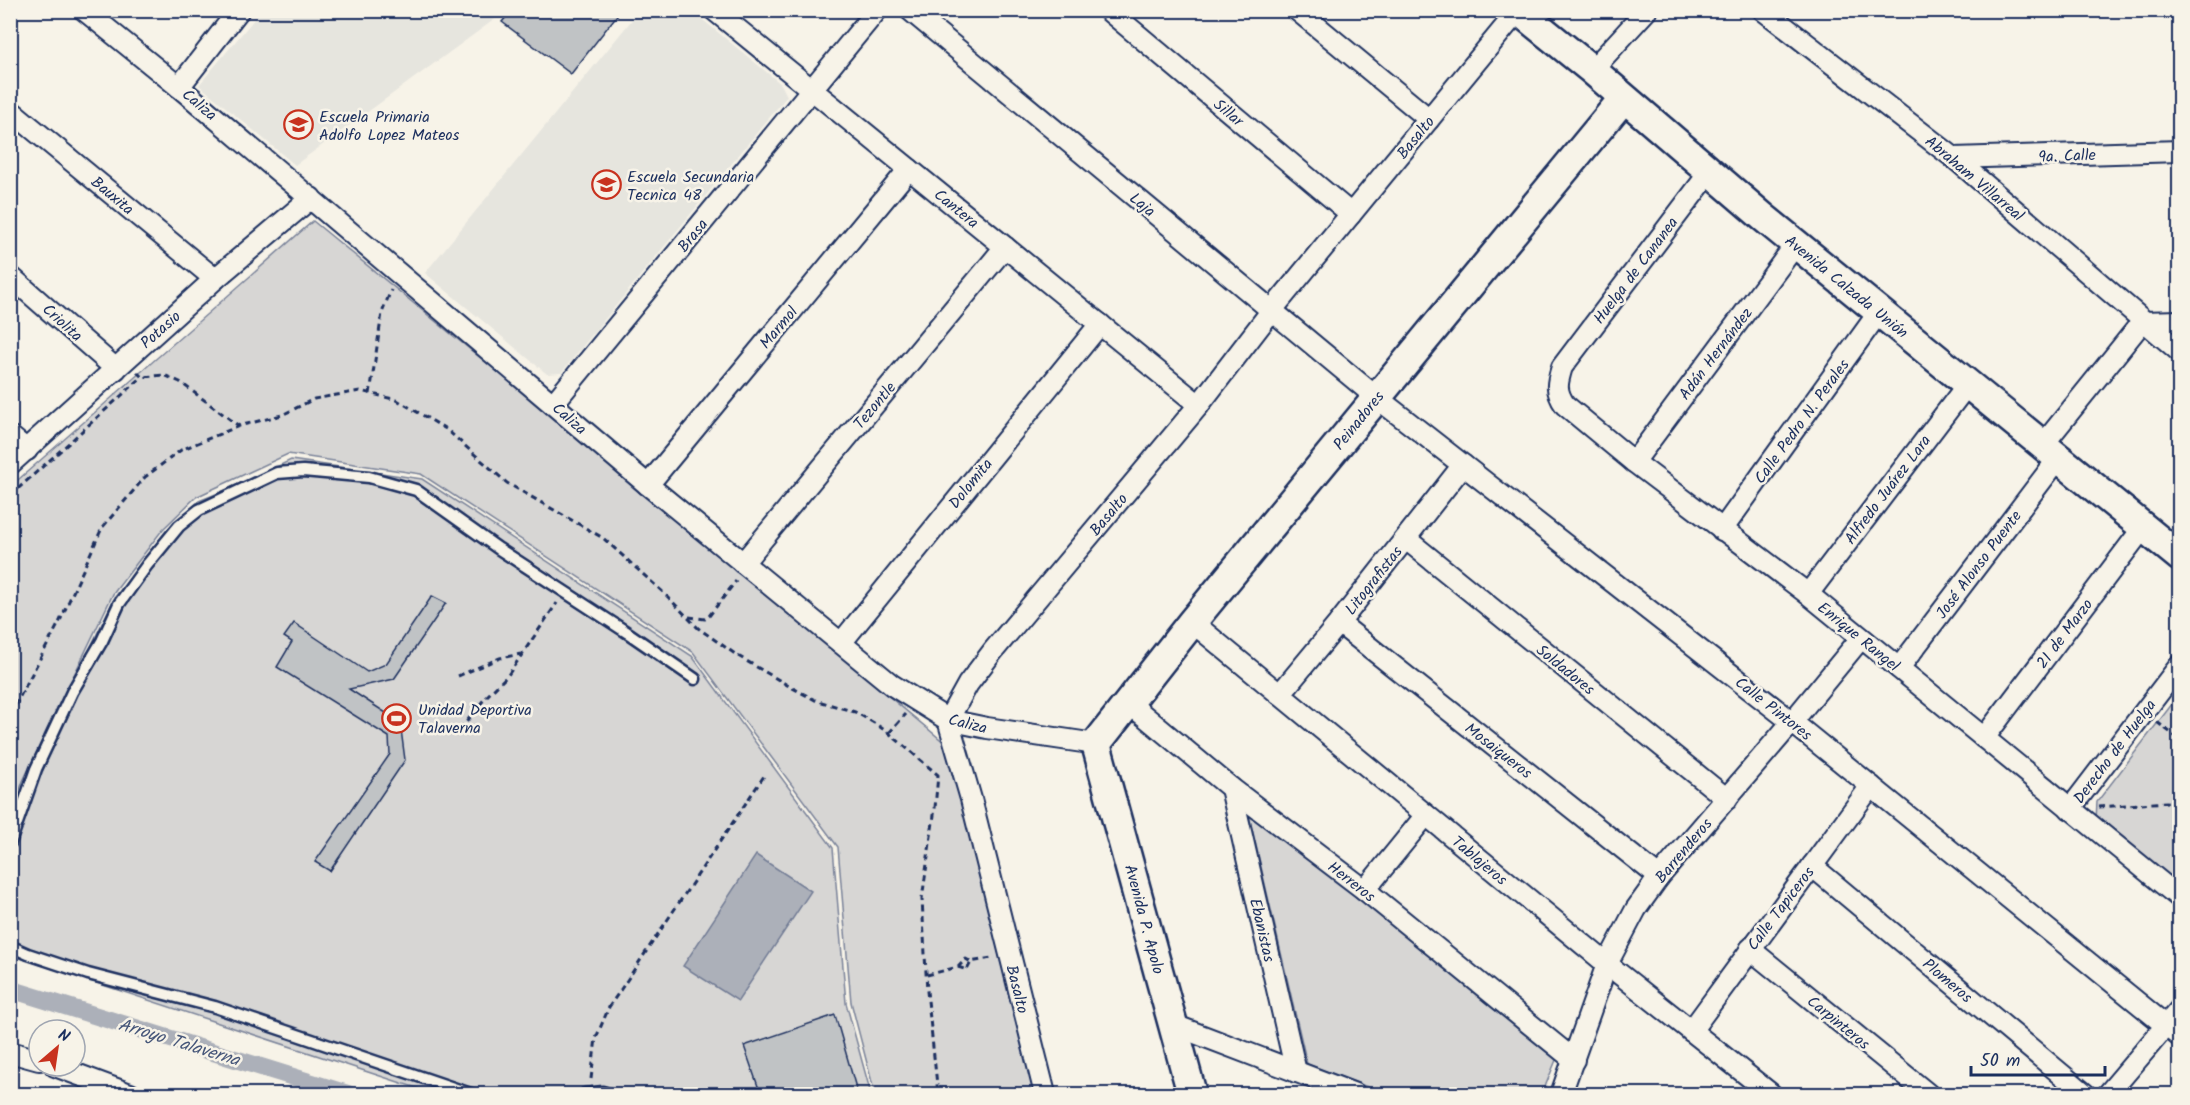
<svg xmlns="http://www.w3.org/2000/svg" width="2190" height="1105" font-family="Kalam,sans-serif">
<rect width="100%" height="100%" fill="#f7f3e8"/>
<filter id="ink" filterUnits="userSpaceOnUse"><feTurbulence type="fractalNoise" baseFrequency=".0167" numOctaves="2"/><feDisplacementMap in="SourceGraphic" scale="12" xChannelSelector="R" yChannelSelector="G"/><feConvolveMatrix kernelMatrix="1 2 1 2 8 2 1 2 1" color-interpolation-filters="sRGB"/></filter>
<g filter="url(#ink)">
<g fill="#e6e5de">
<path d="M 640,10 L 692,11 L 781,84 L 787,96 L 561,373 L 547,374 L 425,273 Z"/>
<path d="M 261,11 L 261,10 L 506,11 L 295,165 L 199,85 Z"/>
</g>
<g fill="#d7d6d4" stroke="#798299" stroke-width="1.5">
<path d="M 313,221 L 609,463 L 946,744 L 1040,1094 L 875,1094 L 851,1002 L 838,847 L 693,652 L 421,474 L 288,454 L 196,497 L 163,529 L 113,594 L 23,781 L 11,815 L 11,486 Z"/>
<path d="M 291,460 L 422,479 L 692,656 L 833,848 L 846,1003 L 871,1094 L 435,1094 L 11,955 L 11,824 L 26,780 L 115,597 L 166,531 L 199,501 L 238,485 Z"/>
<path d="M 2179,695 L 2179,886 L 2096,820 L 2097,802 Z"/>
<path d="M 1247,807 L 1556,1060 L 1542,1094 L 1386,1094 L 1307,1064 Z"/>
</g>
<path fill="#acb0b9" stroke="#727c95" stroke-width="1.5" d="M 756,855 L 811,891 L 738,1001 L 683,966 Z"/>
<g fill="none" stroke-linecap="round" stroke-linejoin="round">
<path stroke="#acb0b9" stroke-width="18" d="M 10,989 L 348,1094"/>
</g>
<g fill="#c0c3c5" stroke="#1b2f5e" stroke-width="1.5">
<path d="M 512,10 L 621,10 L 571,74 L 502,22 Z"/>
<path d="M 432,596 L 446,603 L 394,679 L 349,689 L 400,722 L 405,760 L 330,871 L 315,862 L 390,754 L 389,737 L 277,667 L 292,642 L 284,637 L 294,623 L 367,672 L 386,664 Z"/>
<path d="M 835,1015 L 858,1095 L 761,1095 L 744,1046 Z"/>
</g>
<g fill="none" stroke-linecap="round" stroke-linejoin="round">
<defs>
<g id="lane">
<path d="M 10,843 L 36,769 L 72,692 L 102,641 L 119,604 L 147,565 L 179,526 L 199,510 L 277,473 L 303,471 L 369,477 L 416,490 L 499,549 L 628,633 L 695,679"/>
<path d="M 10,946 L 28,954 L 88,974 L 215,1007 L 471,1094"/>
<path d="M 585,1094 L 603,1092 L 609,1094"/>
</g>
<g id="street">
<path d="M 84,10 L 179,87 L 648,485 L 892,685 L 948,720 L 987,728 L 1096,744"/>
<path d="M 714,10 L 1199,405"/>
<path d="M 910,10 L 1376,397 L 1792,722 L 2180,1037"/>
<path d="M 1108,10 L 1351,214"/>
<path d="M 1297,10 L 1429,119"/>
<path d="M 1763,10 L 1954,158 L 2180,352"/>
<path d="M 1592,70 L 1647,10"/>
<path d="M 179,87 L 239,10"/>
<path d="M 10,110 L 215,279"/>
<path d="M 1954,158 L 2180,151"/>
<path d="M 1709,173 L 1562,367 C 1557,383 1555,391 1565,405 L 1634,462 L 1808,594 L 2180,898"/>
<path d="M 10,276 L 116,369"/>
<path d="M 553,404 L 877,10"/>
<path d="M 10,436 L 27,450"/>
<path d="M 2042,446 L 2142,322 L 2180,321"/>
<path d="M 1634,462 L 1796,244"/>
<path d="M 10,464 L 215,279 L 311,198"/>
<path d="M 648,485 L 909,169"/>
<path d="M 1722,530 L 1879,312"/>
<path d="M 1406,539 L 1727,799"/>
<path d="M 743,563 L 1005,247"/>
<path d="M 1808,594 L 1967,385"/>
<path d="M 1192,622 L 1607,964 L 1771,1094"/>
<path d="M 1339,623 L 1659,877"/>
<path d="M 841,643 L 1100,324"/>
<path d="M 1899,668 L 2058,459"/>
<path d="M 1280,694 L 1339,623 L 1463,465"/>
<path d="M 1130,704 L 1231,788 L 1365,890 L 1574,1060"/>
<path d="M 1984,738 L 2143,528"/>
<path d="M 1231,788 L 1296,1072"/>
<path d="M 2070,809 L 2180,665"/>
<path d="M 1812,866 L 2085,1094"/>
<path d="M 1365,890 L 1426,815"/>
<path d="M 1750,949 L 1928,1094"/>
<path d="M 1174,1025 L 1355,1094"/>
<path d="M 1691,1031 L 1871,786"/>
<path d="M 10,1052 L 39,1060"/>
<path d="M 55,1066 L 130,1094"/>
<path d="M 1045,1094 L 971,799 L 948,720 L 968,684 L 993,651 L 1199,405 L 1272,310 L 1518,11"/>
<path d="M 1561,1094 L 1607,964 L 1636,909 L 1659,877 L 1792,722 L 1861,638"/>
<path d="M 2108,1094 L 2180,1009"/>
</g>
<g id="secondary">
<path d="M 1518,10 L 1592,70 L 1763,217 L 2180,557"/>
<path d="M 1192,1094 L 1096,744 L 1192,622 L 1623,99"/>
</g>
</defs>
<use href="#lane" stroke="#1b2f5e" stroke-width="15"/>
<use href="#street" stroke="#1b2f5e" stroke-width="24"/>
<use href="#secondary" stroke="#1b2f5e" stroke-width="33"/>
<g stroke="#1b2f5e" stroke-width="3" stroke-dasharray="6 4.5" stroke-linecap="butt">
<path d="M 137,372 L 142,377 L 164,375 L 180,382 L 239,426 L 282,415 L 314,399 L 360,391 L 397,400 L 446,429 L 507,483 L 603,538 L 665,594 L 698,628 L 738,656 L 789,686 L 815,700 L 855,712 L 874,723 L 889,733 L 938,775 L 935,808 L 922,899 L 927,991 L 938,1094"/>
<path d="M 370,394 L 382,313 L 391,290"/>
<path d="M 10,496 L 142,377"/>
<path d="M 689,617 L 705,619 L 709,616 L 736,581"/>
<path d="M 458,676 L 500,658 L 521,654"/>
<path d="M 10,715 L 59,623 L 102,528 L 145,477 L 181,450 L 239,426"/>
<path d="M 2157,722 L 2180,740"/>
<path d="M 460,730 L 486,697 L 508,675 L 557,603"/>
<path d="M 889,733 L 906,714"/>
<path d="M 2099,807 L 2180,801"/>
<path d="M 958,967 L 967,970 L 971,962"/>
<path d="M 927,975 L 958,967 L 966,959 L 971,962 L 991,958"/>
<path d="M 591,1079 L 596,1038 L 609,1007 L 766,773"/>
</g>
<use href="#lane" stroke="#f7f3e8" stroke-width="10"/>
<use href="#street" stroke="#f7f3e8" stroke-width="20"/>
<use href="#secondary" stroke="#f7f3e8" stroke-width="28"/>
</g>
</g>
<defs>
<symbol id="school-ring" viewBox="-11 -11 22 22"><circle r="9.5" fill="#f7f3e8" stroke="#c8321e" stroke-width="1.5"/><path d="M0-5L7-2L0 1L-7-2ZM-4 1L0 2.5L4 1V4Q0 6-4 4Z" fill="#c8321e"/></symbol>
<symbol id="stadium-ring" viewBox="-11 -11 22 22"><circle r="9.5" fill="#f7f3e8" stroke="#c8321e" stroke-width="1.5"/><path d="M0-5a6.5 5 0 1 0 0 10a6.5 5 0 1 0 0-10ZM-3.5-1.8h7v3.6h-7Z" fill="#c8321e"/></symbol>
</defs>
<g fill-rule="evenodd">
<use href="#school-ring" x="282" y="108" width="33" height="33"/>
<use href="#school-ring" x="590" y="168" width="33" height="33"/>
<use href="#stadium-ring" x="380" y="702" width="33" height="33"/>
</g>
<g text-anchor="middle" stroke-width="5" stroke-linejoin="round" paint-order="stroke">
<g font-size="16" fill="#1b2f5e" stroke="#f7f3e8">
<text transform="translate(200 104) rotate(40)" y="6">Caliza</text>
<text transform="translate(1229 112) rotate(40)" y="6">Sillar</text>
<text transform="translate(1415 137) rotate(-51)" y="6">Basalto</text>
<text transform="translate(2067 155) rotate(-2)" y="6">9a. Calle</text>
<text transform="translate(1975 178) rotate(40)" y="6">Abraham Villarreal</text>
<text transform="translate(113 195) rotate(40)" y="6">Bauxita</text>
<text transform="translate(1143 204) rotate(40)" y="6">Laja</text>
<text transform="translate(957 208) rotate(39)" y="6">Cantera</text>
<text transform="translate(692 235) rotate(-51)" y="6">Brasa</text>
<text transform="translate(1635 270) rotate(-53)" y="6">Huelga de Cananea</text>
<text transform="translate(1847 286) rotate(39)" y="6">Avenida Calzada Unión</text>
<text transform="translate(63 322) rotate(42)" y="6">Criolita</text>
<text transform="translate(778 327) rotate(-50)" y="6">Marmol</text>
<text transform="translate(160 329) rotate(-42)" y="6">Potasio</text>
<text transform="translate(1715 353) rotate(-53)" y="6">Adán Hernández</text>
<text transform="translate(874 405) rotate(-50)" y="6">Tezontle</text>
<text transform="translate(570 418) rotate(41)" y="6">Caliza</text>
<text transform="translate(1358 420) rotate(-51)" y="6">Peinadores</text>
<text transform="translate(1801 421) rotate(-54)" y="6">Calle Pedro N. Perales</text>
<text transform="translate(970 483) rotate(-51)" y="6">Dolomita</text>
<text transform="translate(1887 489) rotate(-53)" y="6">Alfredo Juárez Lara</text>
<text transform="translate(1108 514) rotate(-50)" y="6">Basalto</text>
<text transform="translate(1978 564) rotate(-53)" y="6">José Alonso Puente</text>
<text transform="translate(1373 580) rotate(-52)" y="6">Litografistas</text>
<text transform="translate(2064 633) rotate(-53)" y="6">21 de Marzo</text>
<text transform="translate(1859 636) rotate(39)" y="6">Enrique Rangel</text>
<text transform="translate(1566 669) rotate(39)" y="6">Soldadores</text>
<text transform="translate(1774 708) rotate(38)" y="6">Calle Pintores</text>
<text transform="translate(968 723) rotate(14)" y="6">Caliza</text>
<text transform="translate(1499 750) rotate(38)" y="6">Mosaiqueros</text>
<text transform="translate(2114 751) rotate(-53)" y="6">Derecho de Huelga</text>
<text transform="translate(1683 850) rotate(-50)" y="6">Barrenderos</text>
<text transform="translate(1480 860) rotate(40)" y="6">Tablajeros</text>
<text transform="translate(1352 881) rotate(38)" y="6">Herreros</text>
<text transform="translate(1780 908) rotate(-53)" y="6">Calle Tapiceros</text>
<text transform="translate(1145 919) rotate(75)" y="6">Avenida P. Apolo</text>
<text transform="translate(1263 930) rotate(77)" y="6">Ebanistas</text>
<text transform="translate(1948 980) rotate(40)" y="6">Plomeros</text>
<text transform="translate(1018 989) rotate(76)" y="6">Basalto</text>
<text transform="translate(1839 1022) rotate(39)" y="6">Carpinteros</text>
</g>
<g font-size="16" fill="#1b2f5e" stroke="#f7f3e8" text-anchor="start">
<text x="319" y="122">Escuela Primaria<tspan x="319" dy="18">Adolfo Lopez Mateos</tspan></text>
<text x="627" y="182">Escuela Secundaria<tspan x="627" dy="18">Tecnica 48</tspan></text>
<text x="418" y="715">Unidad Deportiva<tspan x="418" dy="18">Talaverna</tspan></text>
</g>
<g font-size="18" font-style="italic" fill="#465679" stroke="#f7f3e8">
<text transform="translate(179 1042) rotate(17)" y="6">Arroyo Talaverna</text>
</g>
</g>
<rect width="2190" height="1105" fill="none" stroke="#f7f3e8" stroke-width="36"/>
<rect x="18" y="18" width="2154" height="1069" fill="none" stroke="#1b2f5e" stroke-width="2" filter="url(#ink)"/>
<g transform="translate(57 1048) rotate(29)"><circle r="28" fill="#f7f3e8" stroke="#9fa5b1" stroke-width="1.5"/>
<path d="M0-4.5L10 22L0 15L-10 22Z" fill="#c8321e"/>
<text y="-9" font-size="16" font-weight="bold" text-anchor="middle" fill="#1b2f5e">N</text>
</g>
<path d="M1971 1066v9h134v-9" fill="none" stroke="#1b2f5e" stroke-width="3"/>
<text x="1980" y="1066" font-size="18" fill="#1b2f5e" stroke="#f7f3e8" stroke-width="4.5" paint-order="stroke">50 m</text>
</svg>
